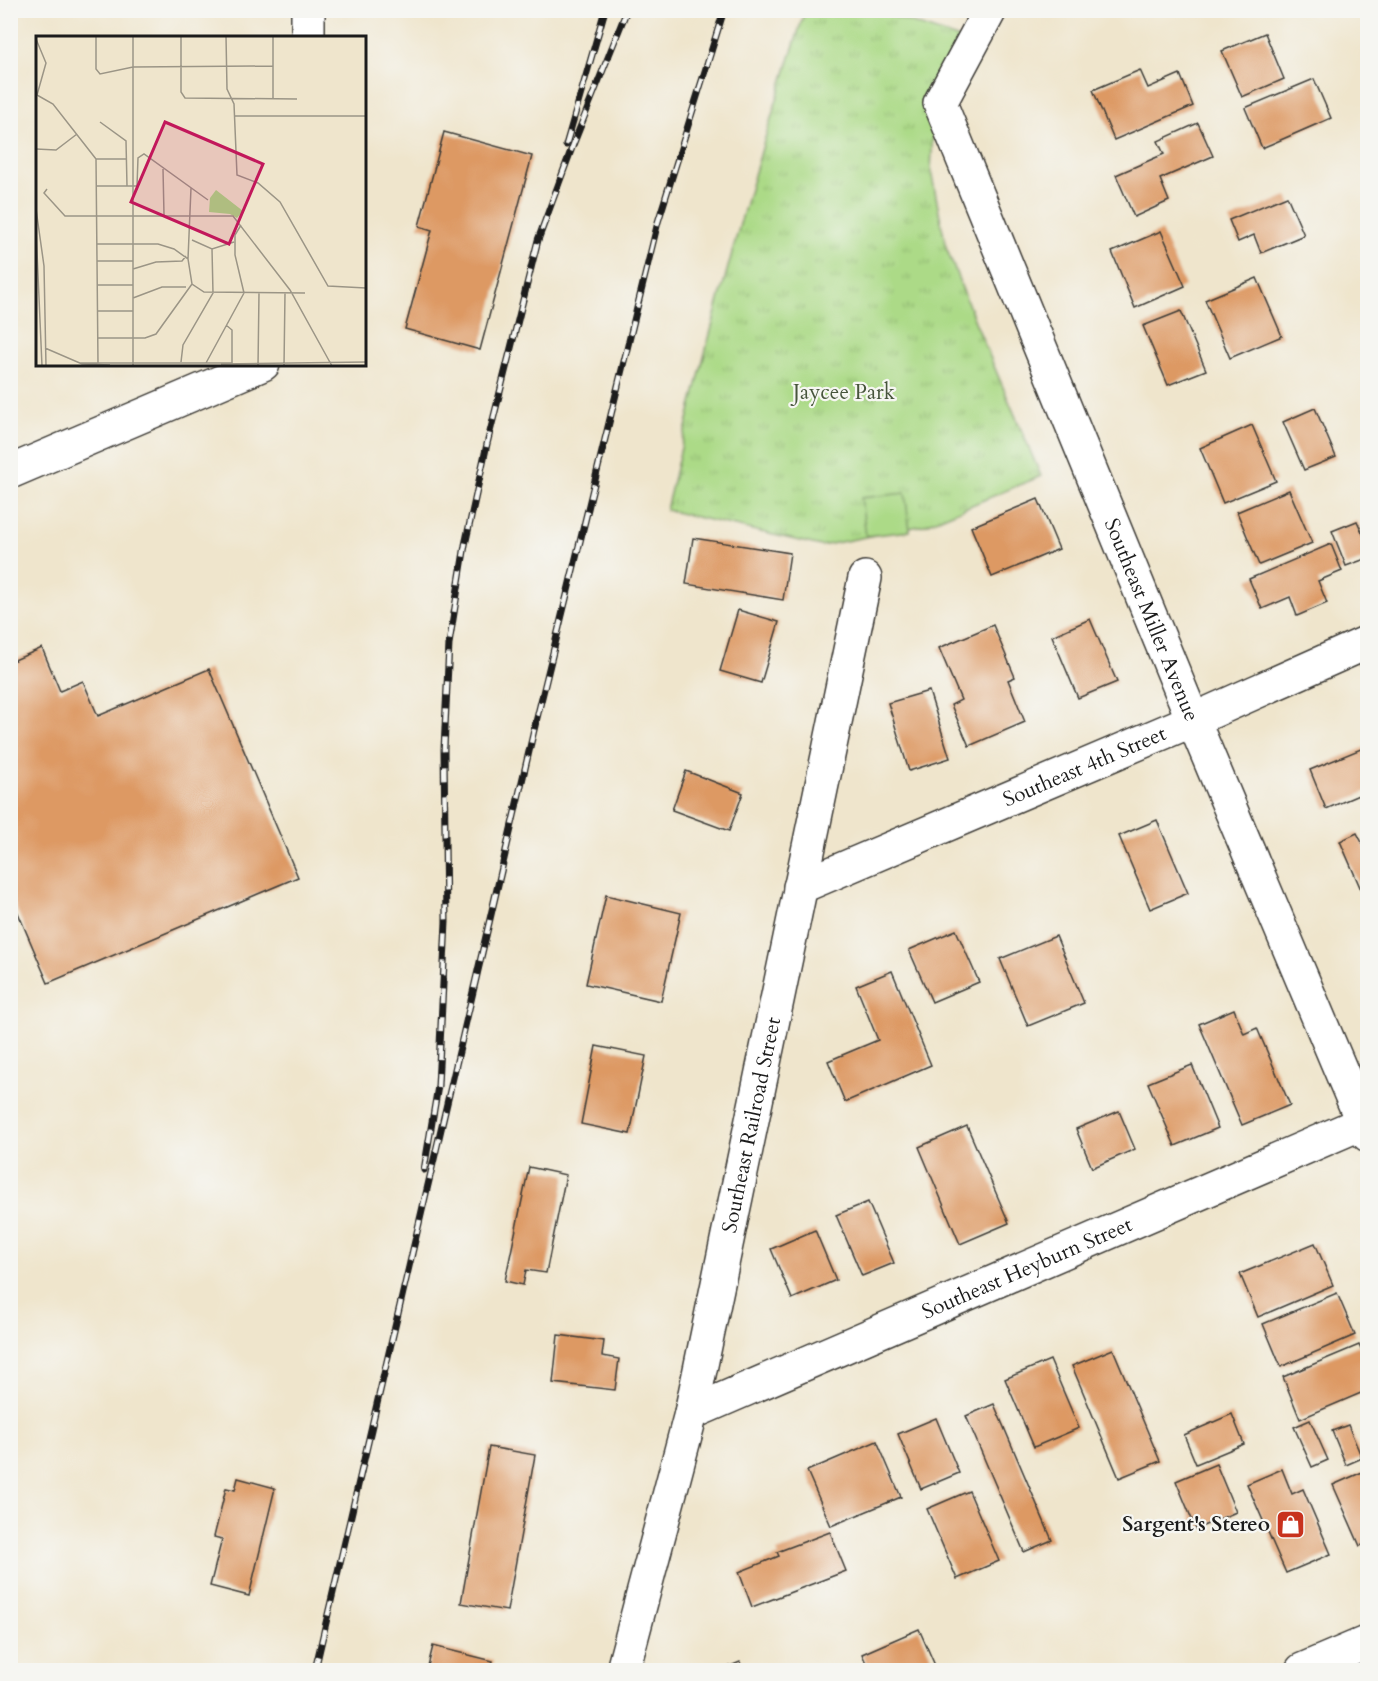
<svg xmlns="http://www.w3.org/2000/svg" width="1378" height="1681" font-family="Cardo,serif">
<defs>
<pattern id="park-tufts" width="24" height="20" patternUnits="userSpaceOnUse" patternTransform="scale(1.5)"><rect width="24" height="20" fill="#acda87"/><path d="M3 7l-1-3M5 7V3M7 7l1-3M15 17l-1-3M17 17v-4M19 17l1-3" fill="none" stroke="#93ba74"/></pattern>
</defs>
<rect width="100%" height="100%" fill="#f6f6f2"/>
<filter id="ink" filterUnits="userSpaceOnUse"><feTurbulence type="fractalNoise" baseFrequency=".0167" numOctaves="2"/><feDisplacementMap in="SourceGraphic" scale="12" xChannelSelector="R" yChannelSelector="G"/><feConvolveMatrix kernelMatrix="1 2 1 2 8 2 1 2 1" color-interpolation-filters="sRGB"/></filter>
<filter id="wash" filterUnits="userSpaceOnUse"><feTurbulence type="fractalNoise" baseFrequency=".008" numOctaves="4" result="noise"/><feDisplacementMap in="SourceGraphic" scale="24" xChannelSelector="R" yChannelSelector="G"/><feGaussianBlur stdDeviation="1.35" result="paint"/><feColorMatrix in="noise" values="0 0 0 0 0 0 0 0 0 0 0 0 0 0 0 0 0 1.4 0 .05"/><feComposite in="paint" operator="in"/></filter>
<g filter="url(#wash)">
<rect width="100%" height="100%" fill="#efe5cc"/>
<path fill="url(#park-tufts)" stroke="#647b52" stroke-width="1.5" d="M 805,11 L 877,11 L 960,39 L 933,128 L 931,171 L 946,247 L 976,324 L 1041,476 L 924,525 L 821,546 L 666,510 C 706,341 751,175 805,11 Z"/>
<path fill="#acda87" stroke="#647b52" stroke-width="1.5" d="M 905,493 L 910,531 L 866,536 L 861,498 Z"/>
<g id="blocks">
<g fill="#dd9963">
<path d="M 1265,33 L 1284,79 L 1242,97 L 1222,51 Z"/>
<path d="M 1140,70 L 1148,88 L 1180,74 L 1193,106 L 1114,140 L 1093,90 Z"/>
<path d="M 1314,79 L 1331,118 L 1262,148 L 1245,108 Z"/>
<path d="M 1198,123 L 1213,156 L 1160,179 L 1169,201 L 1134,217 L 1116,175 L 1164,154 L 1158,141 Z"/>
<path d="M 444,132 L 532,156 L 480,350 L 405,329 L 432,230 L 419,226 Z"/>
<path d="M 1287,196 L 1304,235 L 1261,253 L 1254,235 L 1238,242 L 1229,220 Z"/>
<path d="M 1161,231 L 1185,286 L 1135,308 L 1112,252 Z"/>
<path d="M 1257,278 L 1282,336 L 1230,358 L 1205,300 Z"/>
<path d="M 1181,311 L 1206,370 L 1168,385 L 1143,326 Z"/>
<path d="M 1315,408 L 1336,457 L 1304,470 L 1283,422 Z"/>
<path d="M 1252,425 L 1276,481 L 1223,503 L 1200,448 Z"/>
<path d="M 1289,490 L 1312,543 L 1259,565 L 1237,512 Z"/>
<path d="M 1038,499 L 1059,549 L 992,577 L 971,527 Z"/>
<path d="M 1357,521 L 1368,545 L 1368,558 L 1346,566 L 1332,531 Z"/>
<path d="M 693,538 L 790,553 L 783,600 L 686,584 Z"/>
<path d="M 1331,544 L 1342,571 L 1318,581 L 1327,603 L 1297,616 L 1290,597 L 1262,609 L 1249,579 Z"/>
<path d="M 738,610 L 779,622 L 761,683 L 720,671 Z"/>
<path d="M 1090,619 L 1117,682 L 1078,698 L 1052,636 Z"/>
<path d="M 993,625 L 1015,677 L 1008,680 L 1025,722 L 969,746 L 951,705 L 961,700 L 939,648 Z"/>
<path d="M 42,648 L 60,691 L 83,681 L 98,716 L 209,669 L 298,877 L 48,983 L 10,894 L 10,662 Z"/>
<path d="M 929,691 L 950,758 L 909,771 L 888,703 Z"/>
<path d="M 1368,746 L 1368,791 L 1326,809 L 1310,770 Z"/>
<path d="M 686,771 L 743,793 L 729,831 L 672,810 Z"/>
<path d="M 1157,820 L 1188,893 L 1150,909 L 1119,836 Z"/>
<path d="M 1357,833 L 1368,854 L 1368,892 L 1363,894 L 1340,841 Z"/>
<path d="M 606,895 L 681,913 L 661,1001 L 586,984 Z"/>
<path d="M 956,930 L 979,982 L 932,1002 L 909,950 Z"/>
<path d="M 1056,936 L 1084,1003 L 1028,1026 L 1000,959 Z"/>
<path d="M 892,971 L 931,1065 L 845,1102 L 828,1061 L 878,1040 L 856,986 Z"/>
<path d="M 1234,1009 L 1244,1034 L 1257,1028 L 1290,1105 L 1242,1125 L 1199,1024 Z"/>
<path d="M 596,1046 L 646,1056 L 630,1134 L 581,1124 Z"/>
<path d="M 1192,1065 L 1218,1128 L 1175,1146 L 1148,1083 Z"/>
<path d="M 1119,1111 L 1135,1149 L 1092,1168 L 1076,1129 Z"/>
<path d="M 967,1126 L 1009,1223 L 960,1244 L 919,1147 Z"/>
<path d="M 529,1167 L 566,1175 L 546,1273 L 526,1270 L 523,1285 L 505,1281 Z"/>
<path d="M 868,1202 L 894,1263 L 862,1276 L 836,1215 Z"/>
<path d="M 815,1230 L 836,1280 L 792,1299 L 771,1249 Z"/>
<path d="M 1315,1243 L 1333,1285 L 1258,1317 L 1240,1274 Z"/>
<path d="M 1337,1293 L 1355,1335 L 1281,1367 L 1263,1324 Z"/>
<path d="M 558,1335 L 604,1341 L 602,1356 L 619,1359 L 615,1390 L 553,1383 Z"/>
<path d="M 1359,1345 L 1368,1365 L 1368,1390 L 1300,1419 L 1283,1377 Z"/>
<path d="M 1113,1349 L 1160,1461 L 1119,1478 L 1072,1366 Z"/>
<path d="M 1050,1360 L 1079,1428 L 1034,1447 L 1005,1379 Z"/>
<path d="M 994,1404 L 1052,1540 L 1024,1552 L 966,1416 Z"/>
<path d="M 1232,1414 L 1244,1444 L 1196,1464 L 1184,1435 Z"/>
<path d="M 936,1418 L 959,1473 L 921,1489 L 898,1434 Z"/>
<path d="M 1310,1420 L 1328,1460 L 1312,1467 L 1294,1427 Z"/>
<path d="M 1348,1425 L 1362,1458 L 1346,1465 L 1332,1431 Z"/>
<path d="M 877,1441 L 901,1497 L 831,1526 L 807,1471 Z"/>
<path d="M 489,1447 L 535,1455 L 507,1611 L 461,1603 Z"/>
<path d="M 1216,1464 L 1236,1512 L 1196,1529 L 1176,1481 Z"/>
<path d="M 1282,1469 L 1292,1494 L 1303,1489 L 1331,1554 L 1286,1573 L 1247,1484 Z"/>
<path d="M 1367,1470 L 1368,1543 L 1360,1546 L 1333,1485 Z"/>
<path d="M 238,1478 L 275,1488 L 249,1596 L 210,1586 L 222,1539 L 214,1537 L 226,1488 L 235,1490 Z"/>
<path d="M 969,1491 L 999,1561 L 957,1579 L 927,1509 Z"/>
<path d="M 830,1532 L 846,1571 L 752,1607 L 739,1572 L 779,1556 L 777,1552 Z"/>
<path d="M 919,1629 L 937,1670 L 869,1670 L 862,1654 Z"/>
<path d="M 433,1646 L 493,1661 L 490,1670 L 427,1670 Z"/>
<path d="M 740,1662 L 744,1670 L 721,1670 Z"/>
</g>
</g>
</g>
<g filter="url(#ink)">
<use href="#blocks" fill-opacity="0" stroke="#3c3a36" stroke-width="1.5"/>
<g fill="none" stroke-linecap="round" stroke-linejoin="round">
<defs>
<g id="minor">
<path d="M 308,10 L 308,38"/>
<path id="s1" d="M 990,10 L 940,103 L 1193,720 L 1368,1135"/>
<path d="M 10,472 L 263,364"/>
<path id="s2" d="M 800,887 L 1193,720 L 1368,642"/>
<path id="s3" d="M 691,1413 L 1362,1123"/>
<path id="s4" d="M 623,1670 L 691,1413 L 865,578"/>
</g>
<path id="major" d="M 1302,1670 L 1368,1642"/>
</defs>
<use href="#minor" stroke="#3c3a36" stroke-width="36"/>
<use href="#major" stroke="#3c3a36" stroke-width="36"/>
<use href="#minor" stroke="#fff" stroke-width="33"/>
<use href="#major" stroke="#fff" stroke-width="33"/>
<defs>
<g id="rail">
<path d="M 566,145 L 605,10"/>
<path d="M 424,1170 L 438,1086 L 446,922 L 444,749 L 449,644 L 465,545 L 487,444 L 538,240 L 573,145 L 627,10"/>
<path d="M 315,1670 L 534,730 L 658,222 L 724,10"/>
</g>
</defs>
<use href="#rail" stroke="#1c1c1c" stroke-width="7"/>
<use href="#rail" stroke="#f6f6f2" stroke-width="4.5" stroke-dasharray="14" stroke-linecap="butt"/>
</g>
</g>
<defs>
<symbol id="shop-square" viewBox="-11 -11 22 22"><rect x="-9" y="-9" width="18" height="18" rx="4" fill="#c8321e" stroke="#f6f6f2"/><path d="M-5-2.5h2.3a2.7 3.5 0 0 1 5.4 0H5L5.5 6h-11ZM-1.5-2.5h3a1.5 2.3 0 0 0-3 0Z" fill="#fff"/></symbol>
</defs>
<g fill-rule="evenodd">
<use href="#shop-square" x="1274" y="1508" width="33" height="33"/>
</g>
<g text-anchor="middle" stroke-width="4.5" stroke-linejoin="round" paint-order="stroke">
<g font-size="21" fill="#47553c" stroke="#f6f6f2">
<text x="844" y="399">Jaycee Park</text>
</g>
<g font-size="21" fill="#1c1c1c" stroke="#f6f6f2">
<text dy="7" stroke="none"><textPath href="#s1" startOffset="664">Southeast Miller Avenue</textPath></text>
<text dy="7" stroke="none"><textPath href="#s2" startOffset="309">Southeast 4th Street</textPath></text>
<text dy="7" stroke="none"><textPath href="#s4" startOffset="560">Southeast Railroad Street</textPath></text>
<text dy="7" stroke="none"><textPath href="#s3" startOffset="366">Southeast Heyburn Street</textPath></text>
</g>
<g font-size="21" font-weight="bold" fill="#1c1c1c" stroke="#f6f6f2" text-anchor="end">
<text x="1270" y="1531">Sargent's Stereo</text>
</g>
</g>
<g transform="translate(36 36)">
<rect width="330" height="330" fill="#efe5cc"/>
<path d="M 180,154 L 207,175 L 201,182 L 194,178 L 173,176 L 174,162 Z" fill="#acda87"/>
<path fill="none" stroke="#9b9586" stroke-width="1.5" d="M 60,0 L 60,33 L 64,38 L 97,31 L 237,30M 97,0 L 97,330M 145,0 L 145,56 L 149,62 L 261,63M 190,0 L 191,53 L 198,68 L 201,139 L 222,147 L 244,166 L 292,250 L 330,252M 0,3 L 10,27 L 1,59M 1,59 L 17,68 L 60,123M 237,62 L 237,0M 199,80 L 330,80M 64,86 L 90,105 L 91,150M 0,113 L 20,114 L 41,98M 60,123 L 62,327M 60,123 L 91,123M 127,133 L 128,179M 60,150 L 101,150 L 102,122 L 108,118 L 172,164M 11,153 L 8,157 L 29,180 L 197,180 L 254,254 L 296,330M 0,173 L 8,230 L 10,330M 0,193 L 6,330M 156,204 L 176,213 L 198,206M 61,208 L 122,208 L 138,213 L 152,223 L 156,248 L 168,256 L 269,257M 152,223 L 155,152M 61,225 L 97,225M 97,233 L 120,226 L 146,225 L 150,220M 61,249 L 97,249M 97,262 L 126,251 L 150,251M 62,275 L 97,275M 190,289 L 196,294 L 196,328M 62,302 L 109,302 L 120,298 L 156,248M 9,312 L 46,328 L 74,329M 145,326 L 147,309 L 177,257 L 176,213M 43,327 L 196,327M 170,327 L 208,257 L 199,219 L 199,199 L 205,189M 185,328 L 330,326M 222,330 L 223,257M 248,330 L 249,257"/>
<path fill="#c2185b" fill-opacity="0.15" stroke="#c2185b" stroke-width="3" d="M 129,86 L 227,128 L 193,208 L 95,166 Z"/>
<rect width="330" height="330" fill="none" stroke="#1c1c1c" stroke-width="3"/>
</g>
<rect width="1378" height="1681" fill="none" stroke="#f6f6f2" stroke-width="36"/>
</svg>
